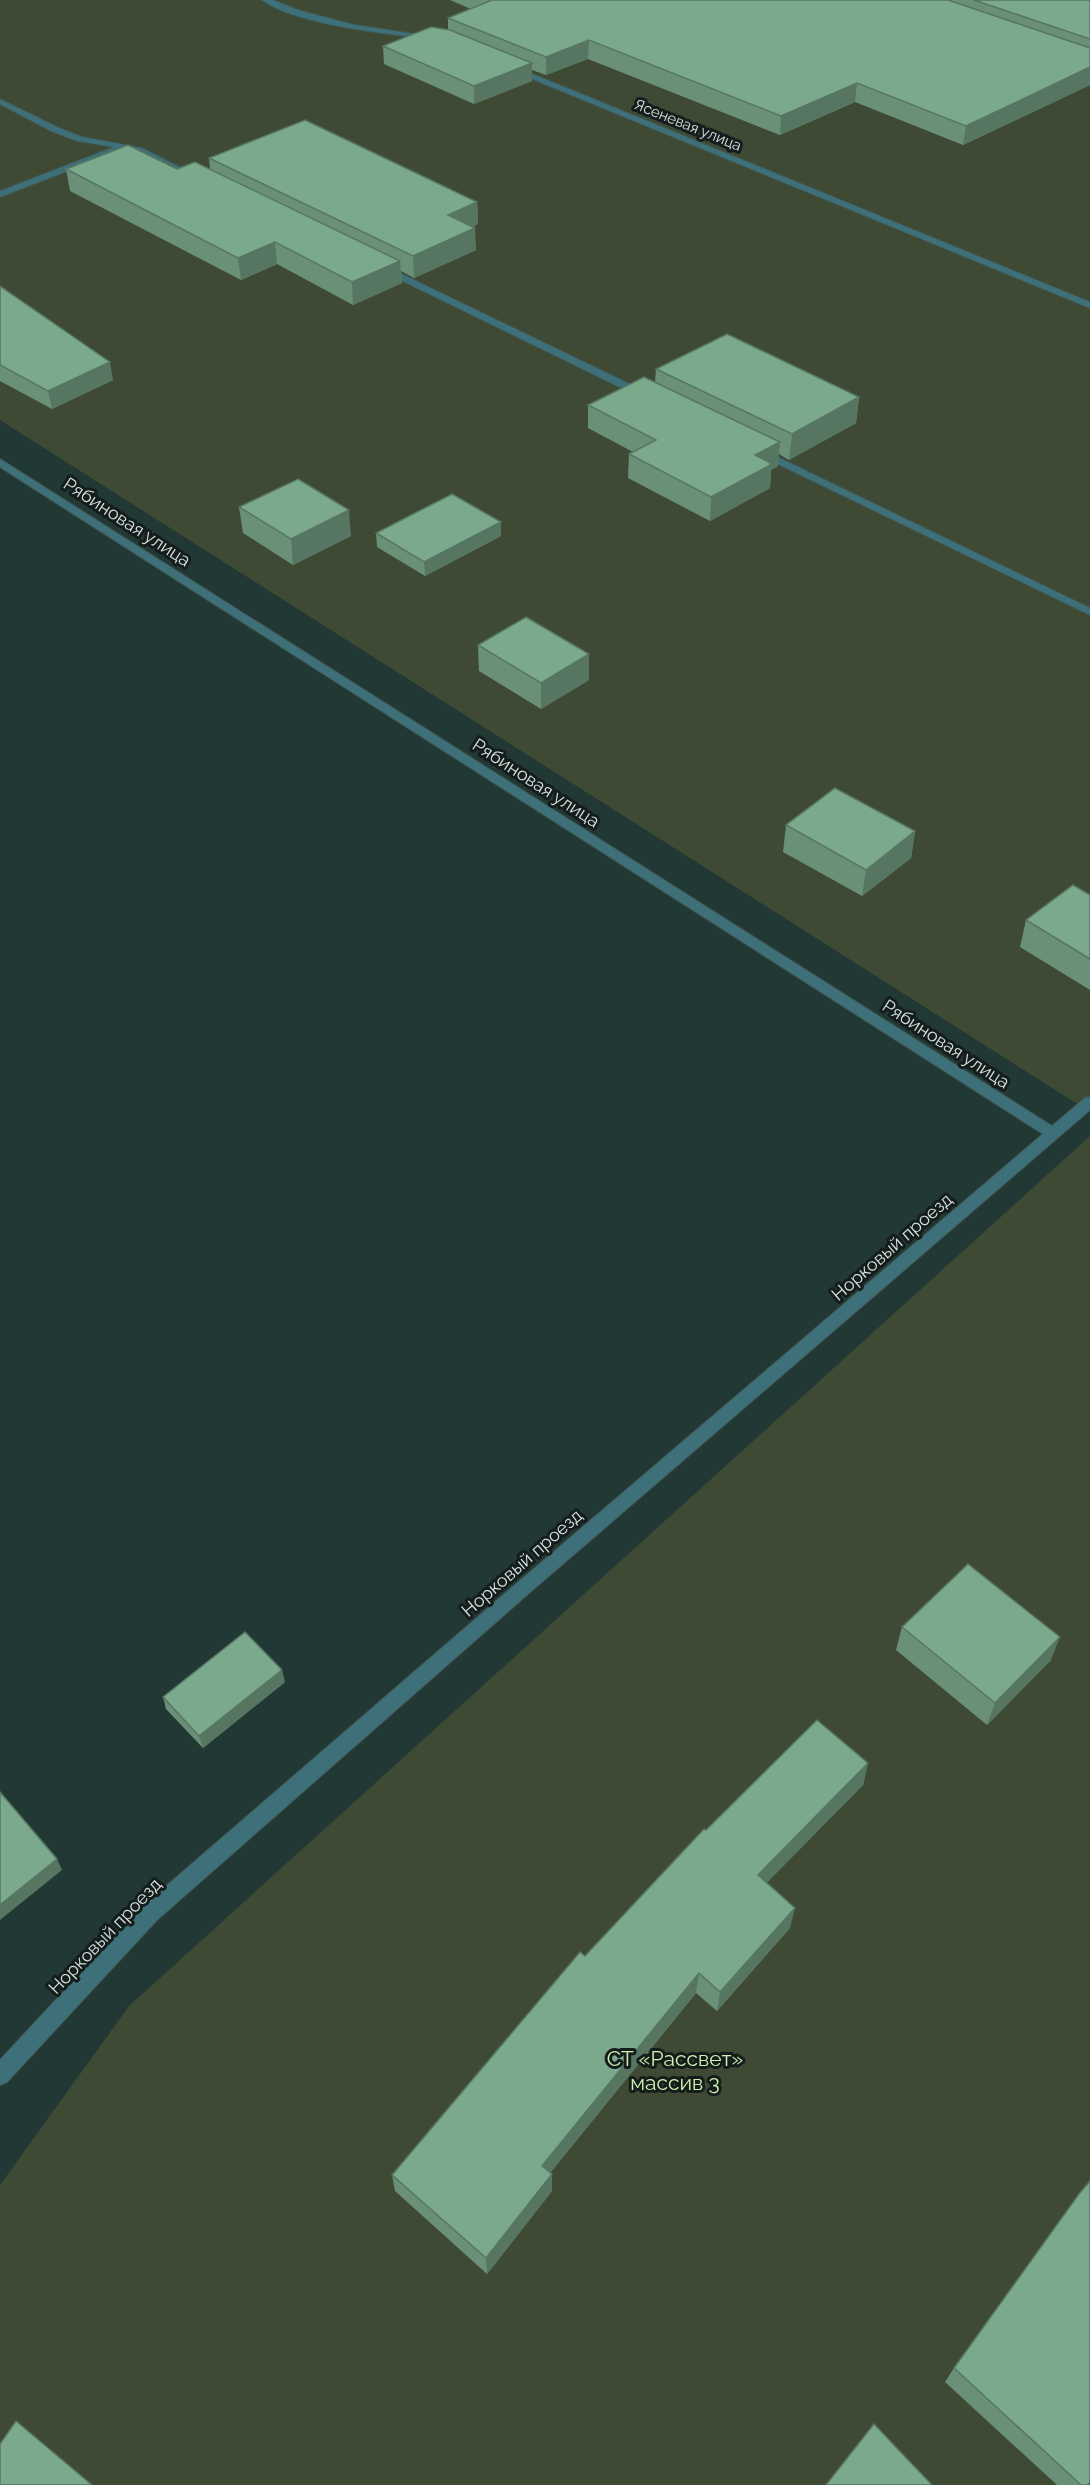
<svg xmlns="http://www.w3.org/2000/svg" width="1090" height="2485" font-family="Raleway,sans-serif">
<rect width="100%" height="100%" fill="#223835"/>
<g fill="#3e4a33">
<path d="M 0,0 L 877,0 L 1090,78 L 1090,1112 L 0,420 Z"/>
<path d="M 1090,1136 L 1090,2485 L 0,2485 L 0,2185 L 129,2006 Z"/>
</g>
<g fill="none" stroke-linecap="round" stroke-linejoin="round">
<defs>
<g id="minor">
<path d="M 262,0 L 273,0 L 298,10 L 355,25 L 436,37 L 432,39 C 388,34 296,25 262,0 Z"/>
<path d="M 513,66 L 1090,302 L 1090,308 L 510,70 L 509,68 Z"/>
<path d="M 0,99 L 57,127 L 82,137 L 142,148 L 201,178 L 194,180 L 125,149 L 0,197 L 0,191 L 114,147 L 77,141 L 51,131 L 0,104 Z"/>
<path d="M 383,265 L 646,392 L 647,394 L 638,396 L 380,270 L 380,266 Z"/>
<path d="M 761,449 L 1090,608 L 1090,615 L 757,454 L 756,452 Z"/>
<path d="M 0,459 L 1052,1126 L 1085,1098 L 1090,1097 L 1090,1110 L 528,1594 L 157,1920 L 7,2082 L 0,2085 L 0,2060 L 143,1906 L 516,1584 L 1043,1134 L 0,467 Z"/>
</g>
</defs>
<use href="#minor" stroke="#425653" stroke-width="2"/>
<use href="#minor" fill="#3d7078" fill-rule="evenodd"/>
</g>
<g fill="#6a9178">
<path d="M 450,0 L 1090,0 L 1090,85 L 963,145 L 855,102 L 780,135 L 588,59 L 546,75 L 532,70 L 532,81 L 474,104 L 384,64 L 383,46 L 448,30 L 448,18 L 471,9 Z"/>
<path d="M 209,158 L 477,202 L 478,224 L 472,227 L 476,250 L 414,278 L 401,271 L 402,283 L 353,305 L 277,264 L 241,280 L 70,191 L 66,169 L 210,170 Z"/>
<path d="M 0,286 L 113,380 L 52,409 L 0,381 Z"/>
<path d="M 656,369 L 859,397 L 856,423 L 789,460 L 779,454 L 778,466 L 771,470 L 770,488 L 710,521 L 628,478 L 629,454 L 633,452 L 588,428 L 588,405 L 655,382 Z"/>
<path d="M 239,507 L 351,536 L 293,565 L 243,533 Z"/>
<path d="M 501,522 L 501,536 L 425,576 L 377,547 L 376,533 Z"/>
<path d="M 478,645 L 589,654 L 589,680 L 541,709 L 479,671 Z"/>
<path d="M 786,825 L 915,831 L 911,858 L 862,896 L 783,852 Z"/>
<path d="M 1090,895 L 1090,990 L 1020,947 L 1026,920 Z"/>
<path d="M 902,1627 L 1051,1660 L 987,1725 L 896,1650 Z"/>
<path d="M 285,1682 L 203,1748 L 166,1709 L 163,1697 Z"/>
<path d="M 868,1763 L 863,1785 L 766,1883 L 790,1928 L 717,2011 L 696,1993 L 550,2173 L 552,2174 L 552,2191 L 487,2274 L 395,2191 L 392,2175 L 585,1956 L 706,1830 Z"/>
<path d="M 954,2368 L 1088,2485 L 1057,2485 L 945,2382 Z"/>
</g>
<g fill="#567662">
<path d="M 589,40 L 588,59 L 546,75 L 546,57 Z"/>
<path d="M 532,63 L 532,81 L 474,104 L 474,86 Z"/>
<path d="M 1090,67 L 1090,85 L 963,145 L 966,126 Z"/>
<path d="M 857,83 L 855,102 L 780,135 L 781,116 Z"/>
<path d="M 477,202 L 478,224 L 448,237 L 448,215 Z"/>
<path d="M 475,228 L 476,250 L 414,278 L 413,256 Z"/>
<path d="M 275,242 L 277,264 L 241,280 L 238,258 Z"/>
<path d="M 400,261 L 402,283 L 353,305 L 352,282 Z"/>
<path d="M 110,362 L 113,380 L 52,409 L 48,391 Z"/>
<path d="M 859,397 L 856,423 L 789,460 L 792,434 Z"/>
<path d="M 780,442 L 778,466 L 771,470 L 770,488 L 710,521 L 711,497 L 755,455 Z"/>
<path d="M 349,510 L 351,536 L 293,565 L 291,539 Z"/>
<path d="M 501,522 L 501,536 L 425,576 L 424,562 Z"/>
<path d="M 589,654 L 589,680 L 541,709 L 541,683 Z"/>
<path d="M 915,831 L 911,858 L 862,896 L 866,870 Z"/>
<path d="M 1060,1637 L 1051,1660 L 987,1725 L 995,1703 Z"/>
<path d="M 282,1670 L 285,1682 L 203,1748 L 199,1736 Z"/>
<path d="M 868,1763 L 863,1785 L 754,1896 L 758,1875 Z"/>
<path d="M 57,1859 L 62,1870 L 0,1920 L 0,1905 Z"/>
<path d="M 795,1908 L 790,1928 L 717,2011 L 720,1992 Z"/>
<path d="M 699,1973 L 696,1993 L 542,2183 L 542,2166 Z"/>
<path d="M 552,2174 L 552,2191 L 487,2274 L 486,2258 Z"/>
</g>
<g fill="#7ba98c" stroke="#567662" stroke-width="1.5">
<path d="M 492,0 L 948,0 L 1090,48 L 1090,67 L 966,126 L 857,83 L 781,116 L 589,40 L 546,57 L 448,18 Z"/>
<path d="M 974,0 L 1090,0 L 1090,39 Z"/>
<path d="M 431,27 L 450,30 L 532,63 L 474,86 L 383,46 Z"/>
<path d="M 305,120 L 477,202 L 448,215 L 475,228 L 413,256 L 209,158 Z"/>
<path d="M 128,145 L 177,169 L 195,162 L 400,261 L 352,282 L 275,242 L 238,258 L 66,169 Z"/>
<path d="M 0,286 L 110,362 L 48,391 L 0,365 Z"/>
<path d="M 727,334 L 859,397 L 792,434 L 656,369 Z"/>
<path d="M 644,377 L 780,442 L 755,455 L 772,464 L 711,497 L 629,454 L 656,440 L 588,405 Z"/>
<path d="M 298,479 L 349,510 L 291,539 L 239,507 Z"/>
<path d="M 452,494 L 501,522 L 424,562 L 376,533 Z"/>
<path d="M 526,617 L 589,654 L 541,683 L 478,645 Z"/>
<path d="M 835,788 L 915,831 L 866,870 L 786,825 Z"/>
<path d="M 1073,885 L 1090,895 L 1090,959 L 1026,920 Z"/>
<path d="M 968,1564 L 1060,1637 L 995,1703 L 902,1627 Z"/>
<path d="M 245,1632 L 282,1670 L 199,1736 L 163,1697 Z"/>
<path d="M 817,1720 L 868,1763 L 758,1875 L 795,1908 L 720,1992 L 699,1973 L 542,2166 L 552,2174 L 486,2258 L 392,2175 L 580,1952 L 585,1956 L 704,1829 L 706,1830 Z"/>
<path d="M 0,1792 L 57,1859 L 0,1905 Z"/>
<path d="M 1090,2181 L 1090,2482 L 1088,2485 L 1081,2485 L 954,2368 L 1079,2194 Z"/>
<path d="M 16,2421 L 92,2485 L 0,2485 L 0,2444 Z"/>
<path d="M 874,2424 L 932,2485 L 826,2485 Z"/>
</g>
<g text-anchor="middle" stroke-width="6" stroke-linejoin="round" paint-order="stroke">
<g font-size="15" fill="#d4e1de" stroke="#141d1c">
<text transform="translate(688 125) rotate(22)" y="5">Ясеневая улица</text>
</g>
<g font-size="18" fill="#d4e1de" stroke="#141d1c">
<text transform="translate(127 522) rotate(33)" y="6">Рябиновая улица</text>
<text transform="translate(536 783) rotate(33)" y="6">Рябиновая улица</text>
<text transform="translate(946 1044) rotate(33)" y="6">Рябиновая улица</text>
<text transform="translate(892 1247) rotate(-41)" y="6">Норковый проезд</text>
<text transform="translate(522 1563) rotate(-41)" y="6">Норковый проезд</text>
<text transform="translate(105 1936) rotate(-46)" y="6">Норковый проезд</text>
</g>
<g font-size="21" fill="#ccf0ae" stroke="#141d1c">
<text x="675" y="2066">СТ «Рассвет»<tspan x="675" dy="24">массив 3</tspan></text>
</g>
</g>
</svg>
